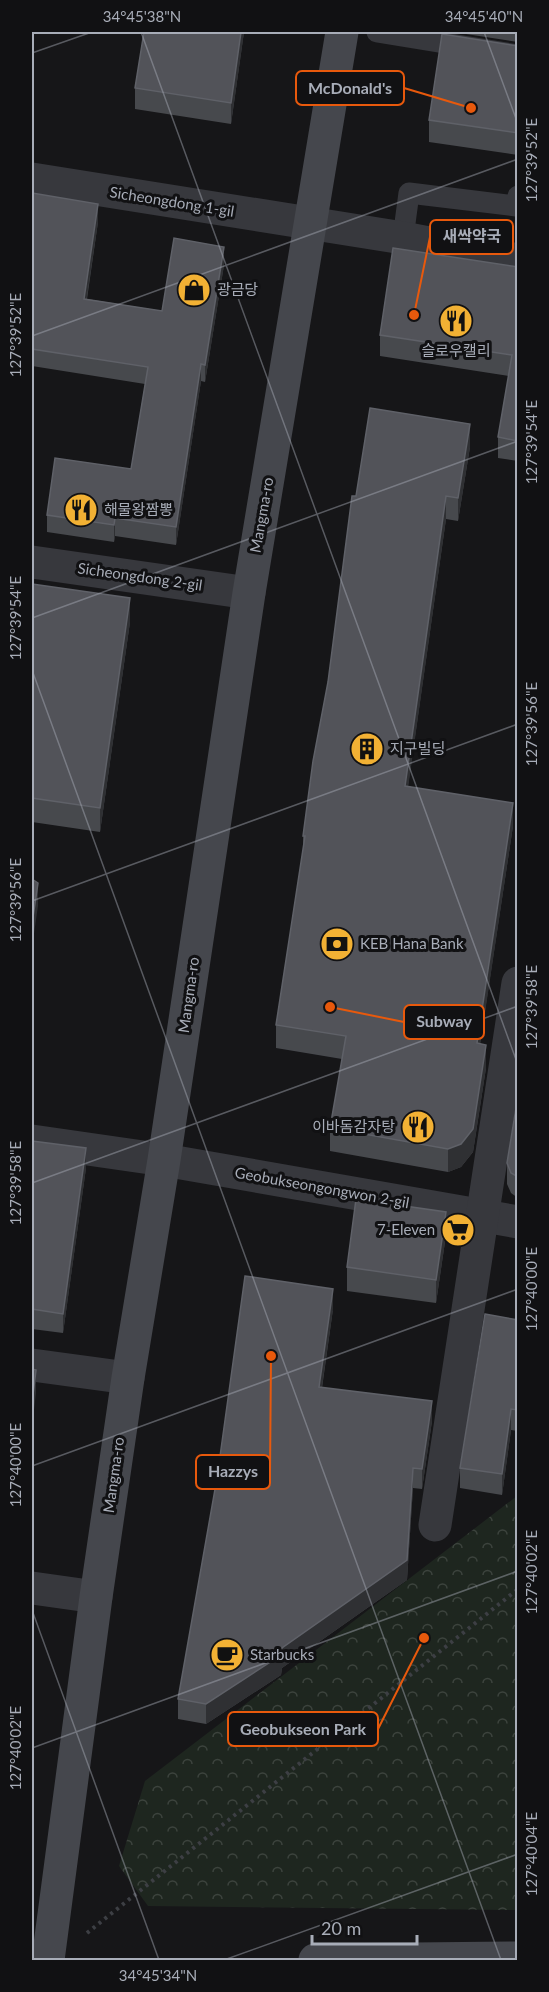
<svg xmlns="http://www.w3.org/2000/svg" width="549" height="1992" font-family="Lato,'Noto Sans KR',sans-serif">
<defs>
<pattern id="forest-crowns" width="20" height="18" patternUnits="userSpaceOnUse" patternTransform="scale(1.5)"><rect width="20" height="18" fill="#1e261f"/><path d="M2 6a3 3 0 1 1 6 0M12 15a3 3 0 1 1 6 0" fill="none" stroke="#3c433d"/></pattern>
</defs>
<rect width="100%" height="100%" fill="#161618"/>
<path fill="url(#forest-crowns)" d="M 517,1496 L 517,1910 L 148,1906 L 119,1866 L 145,1781 Z"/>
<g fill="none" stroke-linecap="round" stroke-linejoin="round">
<path stroke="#3d3f44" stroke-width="4" stroke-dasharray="3 4.5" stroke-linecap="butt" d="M 87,1933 L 518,1589"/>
<g stroke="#37383d" stroke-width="21">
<path d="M 377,32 L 518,55"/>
<path d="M 403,238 L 409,193 L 516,206 L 518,196"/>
</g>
<g stroke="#37383d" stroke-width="33">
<path d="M 32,179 L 403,238 L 518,260"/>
<path d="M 32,562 L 249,593"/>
<path d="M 32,1141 L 164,1160 L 518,1222"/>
<path d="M 32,1365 L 128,1378"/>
<path d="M 435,1525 L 518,983"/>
<path d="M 32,1588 L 96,1597"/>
</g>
<g stroke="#45474d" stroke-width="33">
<path d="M 48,1960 L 96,1597 L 128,1378 L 164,1160 L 249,593 L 342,32"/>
<path d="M 315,1960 L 518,1958"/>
</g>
</g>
<g fill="#47494d">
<path d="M 144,32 L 244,32 L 231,124 L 135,109 L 135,88 Z"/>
<path d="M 453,32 L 518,32 L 518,42 Z"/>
<path d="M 517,46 L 518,46 L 518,155 L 429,142 L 429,120 Z"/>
<path d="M 32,193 L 98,222 L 87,299 L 162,311 L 224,265 L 205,382 L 201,381 L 176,545 L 115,536 L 114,542 L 47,532 L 47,515 L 131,469 L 145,384 L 32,366 Z"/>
<path d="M 518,267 L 518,461 L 498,458 L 498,437 L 509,376 L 380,356 L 380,335 Z"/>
<path d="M 470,447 L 458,521 L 446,519 L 408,786 L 513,826 L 480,1044 L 486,1068 L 473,1152 L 461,1167 L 448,1172 L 330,1151 L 330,1128 L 342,1059 L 276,1048 L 276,1025 L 303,850 L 303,836 L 328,682 L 356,496 Z"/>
<path d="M 32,584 L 130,622 L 100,832 L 32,822 Z"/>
<path d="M 518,1096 L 518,1198 L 511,1193 L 507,1184 L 507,1163 Z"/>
<path d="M 32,1141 L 86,1168 L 63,1333 L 32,1329 Z"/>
<path d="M 446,1235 L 436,1303 L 347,1291 L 347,1267 Z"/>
<path d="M 333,1309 L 322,1388 L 432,1421 L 422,1489 L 413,1488 L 407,1580 L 282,1668 L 281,1675 L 206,1724 L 178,1719 L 178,1699 Z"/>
<path d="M 518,1320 L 518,1431 L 511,1430 L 502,1495 L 460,1488 L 460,1468 Z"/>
</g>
<g fill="#2f3033">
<path d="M 241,32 L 244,32 L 231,124 L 231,103 Z"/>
<path d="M 98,204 L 98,222 L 84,316 L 84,299 Z"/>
<path d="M 224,247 L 224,265 L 205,382 L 205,365 Z"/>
<path d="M 201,364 L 201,381 L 176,545 L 176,527 Z"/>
<path d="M 470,424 L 470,447 L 458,521 L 458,498 Z"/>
<path d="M 446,496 L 446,519 L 405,809 L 405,786 Z"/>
<path d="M 115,518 L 115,536 L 114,542 L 114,525 Z"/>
<path d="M 130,598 L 130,622 L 100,832 L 100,808 Z"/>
<path d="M 513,803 L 513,826 L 477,1066 L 477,1043 Z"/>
<path d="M 38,883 L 38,906 L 32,947 L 32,924 Z"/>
<path d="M 486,1045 L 486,1068 L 473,1152 L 461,1167 L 448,1172 L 448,1149 Z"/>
<path d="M 86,1148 L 86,1168 L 63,1333 L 63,1314 Z"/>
<path d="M 446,1212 L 446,1235 L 436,1303 L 436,1280 Z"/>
<path d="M 333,1289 L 333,1309 L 319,1407 L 319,1387 Z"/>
<path d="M 36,1370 L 36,1393 L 32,1426 L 32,1403 Z"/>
<path d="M 432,1401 L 432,1421 L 422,1489 L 422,1469 Z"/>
<path d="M 511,1409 L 511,1430 L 502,1495 L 502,1474 Z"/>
<path d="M 413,1468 L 413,1488 L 407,1580 L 282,1668 L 281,1675 L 206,1724 L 206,1704 L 282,1648 Z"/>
</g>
<g fill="#525359" stroke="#5f6168" stroke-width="1.5">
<path d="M 144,32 L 241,32 L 231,103 L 135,88 Z"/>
<path d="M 442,34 L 518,46 L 518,133 L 429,120 Z"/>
<path d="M 32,193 L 98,204 L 84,299 L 162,311 L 174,238 L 224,247 L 205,365 L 201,364 L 176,527 L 115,518 L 114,525 L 47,515 L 55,458 L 131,469 L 148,367 L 32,349 Z"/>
<path d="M 393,248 L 518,267 L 518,441 L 498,437 L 512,355 L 380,335 Z"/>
<path d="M 370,408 L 470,424 L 458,498 L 446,496 L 405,786 L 513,803 L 477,1043 L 486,1045 L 473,1129 L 461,1144 L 448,1149 L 330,1128 L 346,1036 L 276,1025 L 305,836 L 303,836 L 313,761 L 328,682 L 352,496 L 356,496 Z"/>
<path d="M 32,584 L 130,598 L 100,808 L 32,798 Z"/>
<path d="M 32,879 L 38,883 L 32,924 Z"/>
<path d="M 518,1096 L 518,1177 L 511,1173 L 507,1163 Z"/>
<path d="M 32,1141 L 86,1148 L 63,1314 L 32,1309 Z"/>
<path d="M 356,1199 L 446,1212 L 436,1280 L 347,1267 Z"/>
<path d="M 245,1276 L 333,1289 L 319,1387 L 432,1401 L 422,1469 L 413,1468 L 407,1560 L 282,1648 L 281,1655 L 206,1704 L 178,1699 L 217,1478 Z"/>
<path d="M 485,1314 L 518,1320 L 518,1410 L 511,1409 L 502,1474 L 460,1468 Z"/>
<path d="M 32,1369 L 36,1370 L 32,1403 Z"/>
</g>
<path fill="none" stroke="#a8adb8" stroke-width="1.5" stroke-opacity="0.45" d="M 141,32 L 518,1065M 484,32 L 518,124M 32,53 L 92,32M 32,336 L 518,159M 32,618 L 518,441M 32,670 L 501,1960M 32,901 L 518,724M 32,1183 L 518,1006M 32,1466 L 518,1289M 32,1610 L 159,1960M 32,1748 L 518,1571M 224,1960 L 518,1854"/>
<defs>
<symbol id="shop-disc" viewBox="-11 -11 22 22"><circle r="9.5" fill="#f2b134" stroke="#111113"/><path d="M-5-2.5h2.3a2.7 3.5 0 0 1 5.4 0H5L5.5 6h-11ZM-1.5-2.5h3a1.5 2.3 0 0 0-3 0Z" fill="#111"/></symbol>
<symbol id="restaurant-disc" viewBox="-11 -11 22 22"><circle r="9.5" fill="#f2b134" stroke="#111113"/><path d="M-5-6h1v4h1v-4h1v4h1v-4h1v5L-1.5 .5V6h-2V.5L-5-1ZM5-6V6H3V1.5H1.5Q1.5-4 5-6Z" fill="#111"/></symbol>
<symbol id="building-disc" viewBox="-11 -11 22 22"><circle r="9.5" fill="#f2b134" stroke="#111113"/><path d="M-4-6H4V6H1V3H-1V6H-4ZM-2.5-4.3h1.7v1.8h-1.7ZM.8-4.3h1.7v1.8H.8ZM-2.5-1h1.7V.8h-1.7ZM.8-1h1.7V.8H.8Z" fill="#111"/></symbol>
<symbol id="bank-disc" viewBox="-11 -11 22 22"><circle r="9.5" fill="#f2b134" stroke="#111113"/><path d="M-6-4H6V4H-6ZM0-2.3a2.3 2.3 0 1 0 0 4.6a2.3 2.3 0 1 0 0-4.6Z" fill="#111"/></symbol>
<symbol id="supermarket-disc" viewBox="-11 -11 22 22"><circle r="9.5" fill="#f2b134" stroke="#111113"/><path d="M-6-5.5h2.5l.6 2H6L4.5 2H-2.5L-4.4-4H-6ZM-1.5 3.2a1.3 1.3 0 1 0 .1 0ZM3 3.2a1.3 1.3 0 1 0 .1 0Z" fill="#111"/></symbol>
<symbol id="cafe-disc" viewBox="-11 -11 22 22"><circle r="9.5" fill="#f2b134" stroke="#111113"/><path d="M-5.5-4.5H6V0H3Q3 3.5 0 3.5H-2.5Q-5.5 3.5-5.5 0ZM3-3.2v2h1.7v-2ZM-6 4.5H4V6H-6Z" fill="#111"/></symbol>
</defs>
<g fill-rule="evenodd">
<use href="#shop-disc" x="175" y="271" width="38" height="38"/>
<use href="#restaurant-disc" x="437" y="302" width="38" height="38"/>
<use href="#restaurant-disc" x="62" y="491" width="38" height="38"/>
<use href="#building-disc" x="348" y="730" width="38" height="38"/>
<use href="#bank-disc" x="318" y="925" width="38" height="38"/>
<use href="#restaurant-disc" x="399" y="1108" width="38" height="38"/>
<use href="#supermarket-disc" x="439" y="1211" width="38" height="38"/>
<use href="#cafe-disc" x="208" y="1636" width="38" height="38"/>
</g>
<g text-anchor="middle" stroke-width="6" stroke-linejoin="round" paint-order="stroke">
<g font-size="15" fill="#a8adb8" stroke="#111113">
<text transform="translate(172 202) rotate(9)" y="5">Sicheongdong 1-gil</text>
<text transform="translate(262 515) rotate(-80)" y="5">Mangma-ro</text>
<text transform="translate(140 577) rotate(8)" y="5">Sicheongdong 2-gil</text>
<text transform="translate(189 995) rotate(-82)" y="5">Mangma-ro</text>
<text transform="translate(322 1188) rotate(10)" y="5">Geobukseongongwon 2-gil</text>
<text transform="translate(114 1475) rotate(-82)" y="5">Mangma-ro</text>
</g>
<g font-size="15" fill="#a8adb8" stroke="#111113" text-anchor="start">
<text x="217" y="295">광금당</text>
<text x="456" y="356" text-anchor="middle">슬로우캘리</text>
<text x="104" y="515">해물왕짬뽕</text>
<text x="390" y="754">지구빌딩</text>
<text x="360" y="949">KEB Hana Bank</text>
<text x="395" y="1132" text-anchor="end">이바돔감자탕</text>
<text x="435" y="1235" text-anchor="end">7-Eleven</text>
<text x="250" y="1660">Starbucks</text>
</g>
</g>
<path fill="none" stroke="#e8590c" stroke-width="2" d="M471 108L404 88M414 315L430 237M330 1007L404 1022M271 1356L270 1472M424 1638L378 1729"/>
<g fill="#e8590c" stroke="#111113" stroke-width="2">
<circle cx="471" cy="108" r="6"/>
<circle cx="414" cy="315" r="6"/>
<circle cx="330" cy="1007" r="6"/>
<circle cx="271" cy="1356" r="6"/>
<circle cx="424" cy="1638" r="6"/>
</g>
<g fill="#111113" stroke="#e8590c" stroke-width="2">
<rect x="296" y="71" width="108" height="34" rx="6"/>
<rect x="430" y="220" width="83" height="34" rx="6"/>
<rect x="404" y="1005" width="80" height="34" rx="6"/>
<rect x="196" y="1455" width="74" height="34" rx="6"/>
<rect x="228" y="1712" width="150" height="34" rx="6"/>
</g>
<g font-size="16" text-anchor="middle" font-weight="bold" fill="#a8adb8">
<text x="350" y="94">McDonald's</text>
<text x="472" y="242">새싹약국</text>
<text x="444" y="1027">Subway</text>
<text x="233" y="1477">Hazzys</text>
<text x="303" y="1735">Geobukseon Park</text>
</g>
<rect width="549" height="1992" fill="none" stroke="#111113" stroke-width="66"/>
<path d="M312 1935v9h105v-9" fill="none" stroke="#a8adb8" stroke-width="3"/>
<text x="321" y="1935" font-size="18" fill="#a8adb8" stroke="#111113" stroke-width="4.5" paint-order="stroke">20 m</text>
<rect x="33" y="33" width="483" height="1926" fill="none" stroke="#a8adb8" stroke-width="2"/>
<g font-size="15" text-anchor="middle" fill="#a8adb8">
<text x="142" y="22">34°45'38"N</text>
<text x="484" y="22">34°45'40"N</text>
<text transform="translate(532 160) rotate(-90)" y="5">127°39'52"E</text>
<text transform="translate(16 335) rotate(-90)" y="5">127°39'52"E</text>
<text transform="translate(532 442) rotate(-90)" y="5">127°39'54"E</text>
<text transform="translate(16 618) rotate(-90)" y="5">127°39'54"E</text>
<text transform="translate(532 724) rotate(-90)" y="5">127°39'56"E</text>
<text transform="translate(16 900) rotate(-90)" y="5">127°39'56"E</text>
<text transform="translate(532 1007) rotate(-90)" y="5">127°39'58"E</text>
<text transform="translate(16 1183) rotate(-90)" y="5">127°39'58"E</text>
<text transform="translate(532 1289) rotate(-90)" y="5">127°40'00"E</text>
<text transform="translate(16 1465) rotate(-90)" y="5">127°40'00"E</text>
<text transform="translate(532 1572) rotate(-90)" y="5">127°40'02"E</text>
<text transform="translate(16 1748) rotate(-90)" y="5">127°40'02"E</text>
<text transform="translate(532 1854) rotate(-90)" y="5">127°40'04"E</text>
<text x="158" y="1981">34°45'34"N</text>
</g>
</svg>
